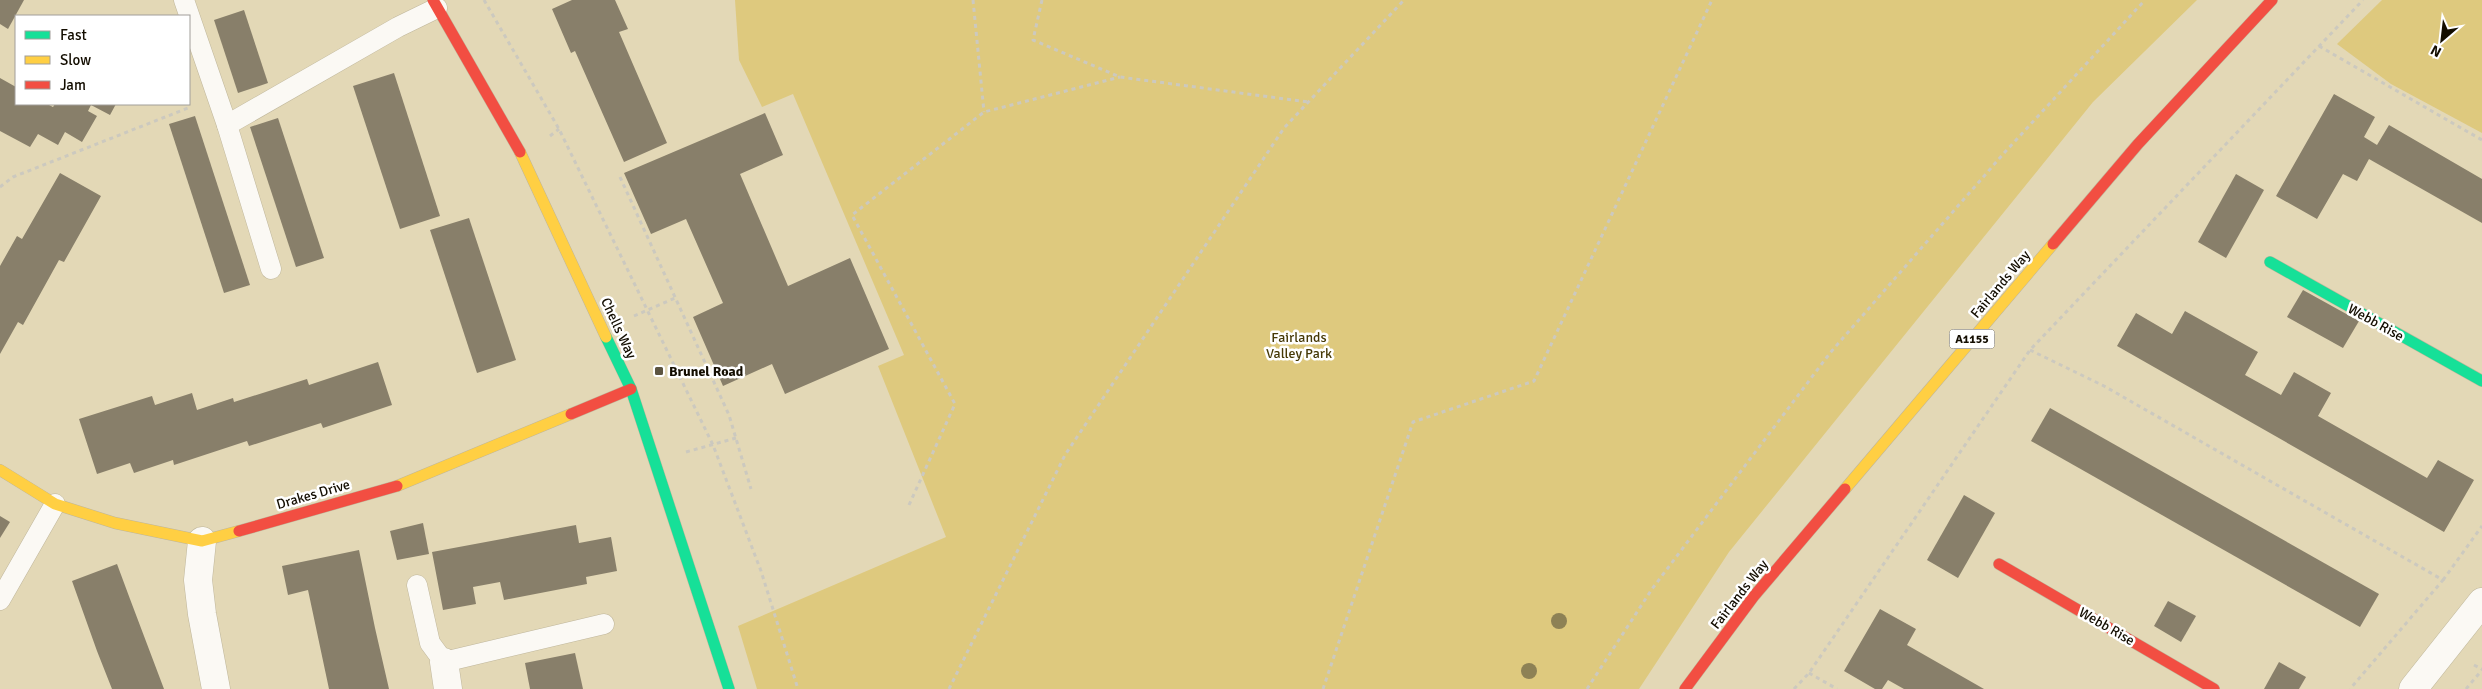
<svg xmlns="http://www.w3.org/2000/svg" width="2482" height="689" font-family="Signika,sans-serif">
<rect width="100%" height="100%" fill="#e3d8b6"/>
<g fill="#dec97e">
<path d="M 735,0 L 2197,0 L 2093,102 L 1729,552 L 1639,689 L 757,689 L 738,626 L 946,537 L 878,366 L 904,355 L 793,94 L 762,107 L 739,60 Z"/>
<path d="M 2382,0 L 2482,0 L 2482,133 L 2391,84 L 2337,44 Z"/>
</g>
<g fill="#887f6a">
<path d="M 0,0 L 24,0 L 8,29 L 0,24 Z"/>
<path d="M 572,0 L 615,0 L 628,29 L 619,32 L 667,143 L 624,162 L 575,51 L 571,53 L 552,9 Z"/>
<path d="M 244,10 L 268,83 L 238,93 L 214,20 Z"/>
<path d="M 394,73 L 440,216 L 400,229 L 353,86 Z"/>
<path d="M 0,78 L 16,87 L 16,104 L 47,104 L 53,107 L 55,104 L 116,104 L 110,115 L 91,105 L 88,111 L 97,116 L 82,142 L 65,132 L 58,145 L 38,134 L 30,147 L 0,131 Z"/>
<path d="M 2334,94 L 2375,117 L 2364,137 L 2377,145 L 2389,125 L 2482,179 L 2482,223 L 2369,159 L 2357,181 L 2343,174 L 2317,219 L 2276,196 Z"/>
<path d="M 765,113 L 783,155 L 740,174 L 788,286 L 850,258 L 889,349 L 785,394 L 772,364 L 723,386 L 693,317 L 723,303 L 686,219 L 651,234 L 624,173 Z"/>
<path d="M 195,116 L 250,285 L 224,293 L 169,124 Z"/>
<path d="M 278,118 L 324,258 L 296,267 L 250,127 Z"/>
<path d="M 60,173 L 101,196 L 64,262 L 59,260 L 23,325 L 18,322 L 0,354 L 0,266 L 17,236 L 22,239 Z"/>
<path d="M 2236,174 L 2264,190 L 2226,258 L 2198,242 Z"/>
<path d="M 469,218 L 516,360 L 477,373 L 430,230 Z"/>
<path d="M 2303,290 L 2359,321 L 2343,348 L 2287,317 Z"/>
<path d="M 2185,311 L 2258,352 L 2245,375 L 2281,395 L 2294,372 L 2331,393 L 2318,416 L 2427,478 L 2438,460 L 2474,480 L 2444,532 L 2117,346 L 2136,313 L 2172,334 Z"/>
<path d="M 378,362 L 392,405 L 323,428 L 321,423 L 249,446 L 247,441 L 174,465 L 173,460 L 134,473 L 130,463 L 97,474 L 79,419 L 152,396 L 155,405 L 192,393 L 197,410 L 233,398 L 234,402 L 307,379 L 309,385 Z"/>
<path d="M 2050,408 L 2379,594 L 2360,627 L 2031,441 Z"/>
<path d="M 1964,495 L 1995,513 L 1958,578 L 1927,560 Z"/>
<path d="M 0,516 L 10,522 L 0,538 Z"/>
<path d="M 423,523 L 429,554 L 397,560 L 390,531 Z"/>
<path d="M 576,525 L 579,543 L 611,537 L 617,571 L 586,577 L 587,584 L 504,600 L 500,582 L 473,587 L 476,604 L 443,610 L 432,552 Z"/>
<path d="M 359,550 L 375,628 L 389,689 L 329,689 L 308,590 L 288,595 L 282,566 Z"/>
<path d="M 117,564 L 130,599 L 164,689 L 112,689 L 97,651 L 72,581 Z"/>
<path d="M 2168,601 L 2196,616 L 2181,642 L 2154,626 Z"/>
<path d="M 1880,609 L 1916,629 L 1907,645 L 1984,689 L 1904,689 L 1888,680 L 1882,689 L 1875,689 L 1844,671 Z"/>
<path d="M 575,653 L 583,689 L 530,689 L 525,663 Z"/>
<path d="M 2279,662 L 2306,677 L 2299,689 L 2264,689 Z"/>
</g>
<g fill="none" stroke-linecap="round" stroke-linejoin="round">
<defs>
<g id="lane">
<path d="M 184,0 L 227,125 L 271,269"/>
<path d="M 227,125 L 398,27 L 437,8"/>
<path d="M 417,585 L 430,643 L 444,662 L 604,624"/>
<path d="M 0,600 L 55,504"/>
</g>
<g id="street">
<path d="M 202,541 L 198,580 L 202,614 L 216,689"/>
<path d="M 444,662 L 448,689"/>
<path d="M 2413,689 L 2482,602"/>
</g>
<g id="fast">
<path d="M 2270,262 L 2482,381"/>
<path d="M 606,337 L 631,389 L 729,689"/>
</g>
<g id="slow">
<path d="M 520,152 L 606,337"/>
<path d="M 0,470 L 55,504 L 115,523 L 202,541 L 239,531"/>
<path d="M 397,486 L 571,414"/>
<path d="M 1845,489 L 2053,244"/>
</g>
<g id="jam">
<path d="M 433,0 L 520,152"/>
<path d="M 2053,244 L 2138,144 L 2272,0"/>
<path d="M 571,414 L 631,389"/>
<path d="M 239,531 L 397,486"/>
<path d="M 1999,564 L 2214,689"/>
<path d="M 1685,689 L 1754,596 L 1845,489"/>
</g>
</defs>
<use href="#lane" stroke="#bfb69b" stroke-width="21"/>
<use href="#street" stroke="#bfb69b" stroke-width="29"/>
<use href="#fast" stroke="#bfb69b" stroke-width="12"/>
<use href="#slow" stroke="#bfb69b" stroke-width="12"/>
<use href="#jam" stroke="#bfb69b" stroke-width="12"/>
<g stroke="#ccc9bf" stroke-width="3" stroke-dasharray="4 4" stroke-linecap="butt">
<path d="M 484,0 L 559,129 L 713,445 L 761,571 L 798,689"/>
<path d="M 973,0 L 984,112"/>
<path d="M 1042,0 L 1033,40 L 1120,77 L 1308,102"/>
<path d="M 2319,46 L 2482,140"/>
<path d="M 550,136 L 559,129"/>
<path d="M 620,177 L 729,415 L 751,489"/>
<path d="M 0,187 L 13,177 L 188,108"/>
<path d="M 634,316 L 675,298"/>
<path d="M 2030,350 L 2104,386 L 2443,580 L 2350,689"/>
<path d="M 686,452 L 736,438"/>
<path d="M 909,505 L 955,404 L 852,215 L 984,112 L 1120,77"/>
<path d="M 2443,580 L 2482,526"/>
<path d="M 2474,665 L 2482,669"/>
<path d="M 1809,673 L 1837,689"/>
<path d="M 949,689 L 1065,455 L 1284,128 L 1404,0"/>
<path d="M 1323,689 L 1413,422 L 1534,381 L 1712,0"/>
<path d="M 1587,689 L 1652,589 L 1830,353 L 2005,152 L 2145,0"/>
<path d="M 1794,689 L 1809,673 L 2030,350 L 2363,0"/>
<path d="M 2466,689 L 2482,670"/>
</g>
<use href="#lane" stroke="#fbf9f4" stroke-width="20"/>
<use href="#street" stroke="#fbf9f4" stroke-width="28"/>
<use href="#fast" stroke="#16e098" stroke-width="11"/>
<use href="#slow" stroke="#ffcf43" stroke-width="11"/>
<use href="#jam" stroke="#f24e42" stroke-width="11"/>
</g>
<g fill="#8d8155">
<circle cx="1559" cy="621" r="8"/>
<circle cx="1529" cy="671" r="8"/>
</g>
<rect fill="#5c5440" stroke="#fff" stroke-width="2" x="654" y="366" width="10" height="10" rx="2.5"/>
<g text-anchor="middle" stroke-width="5" stroke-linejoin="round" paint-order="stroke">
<rect fill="#fff" stroke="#5a564c" stroke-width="1" x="1949.5" y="329.5" width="45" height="19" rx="4"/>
<g font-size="12" font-weight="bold" fill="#130d00">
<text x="1972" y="343">A1155</text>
</g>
<g font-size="14" fill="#130d00" stroke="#fff">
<text transform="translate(2000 284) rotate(-50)" y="5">Fairlands Way</text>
<text transform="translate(2376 322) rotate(29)" y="5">Webb Rise</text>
<text transform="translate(619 328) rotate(65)" y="5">Chells Way</text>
<text transform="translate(313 494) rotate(-16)" y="5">Drakes Drive</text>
<text transform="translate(1739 594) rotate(-52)" y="5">Fairlands Way</text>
<text transform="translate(2107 626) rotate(30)" y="5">Webb Rise</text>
</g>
<g font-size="14" fill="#463906" stroke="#fff">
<text x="1299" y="342">Fairlands<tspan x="1299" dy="16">Valley Park</tspan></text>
</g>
<g font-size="14" font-weight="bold" fill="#130d00" stroke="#fff" text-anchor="start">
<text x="669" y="376">Brunel Road</text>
</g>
</g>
<rect x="15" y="15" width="175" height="90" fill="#ffffff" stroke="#a19e99"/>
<rect x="25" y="31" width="25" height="8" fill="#16e098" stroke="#a19e99"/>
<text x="60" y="40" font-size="15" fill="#130d00">Fast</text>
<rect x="25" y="56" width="25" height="8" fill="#ffcf43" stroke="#a19e99"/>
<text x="60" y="65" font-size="15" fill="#130d00">Slow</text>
<rect x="25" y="81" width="25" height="8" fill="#f24e42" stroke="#a19e99"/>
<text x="60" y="90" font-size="15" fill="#130d00">Jam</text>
<g transform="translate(2442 40) rotate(208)" stroke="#ffffff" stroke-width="4" paint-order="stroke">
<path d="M0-4L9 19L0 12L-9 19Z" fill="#130d00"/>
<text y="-8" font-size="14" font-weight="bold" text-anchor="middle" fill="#130d00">N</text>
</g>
</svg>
